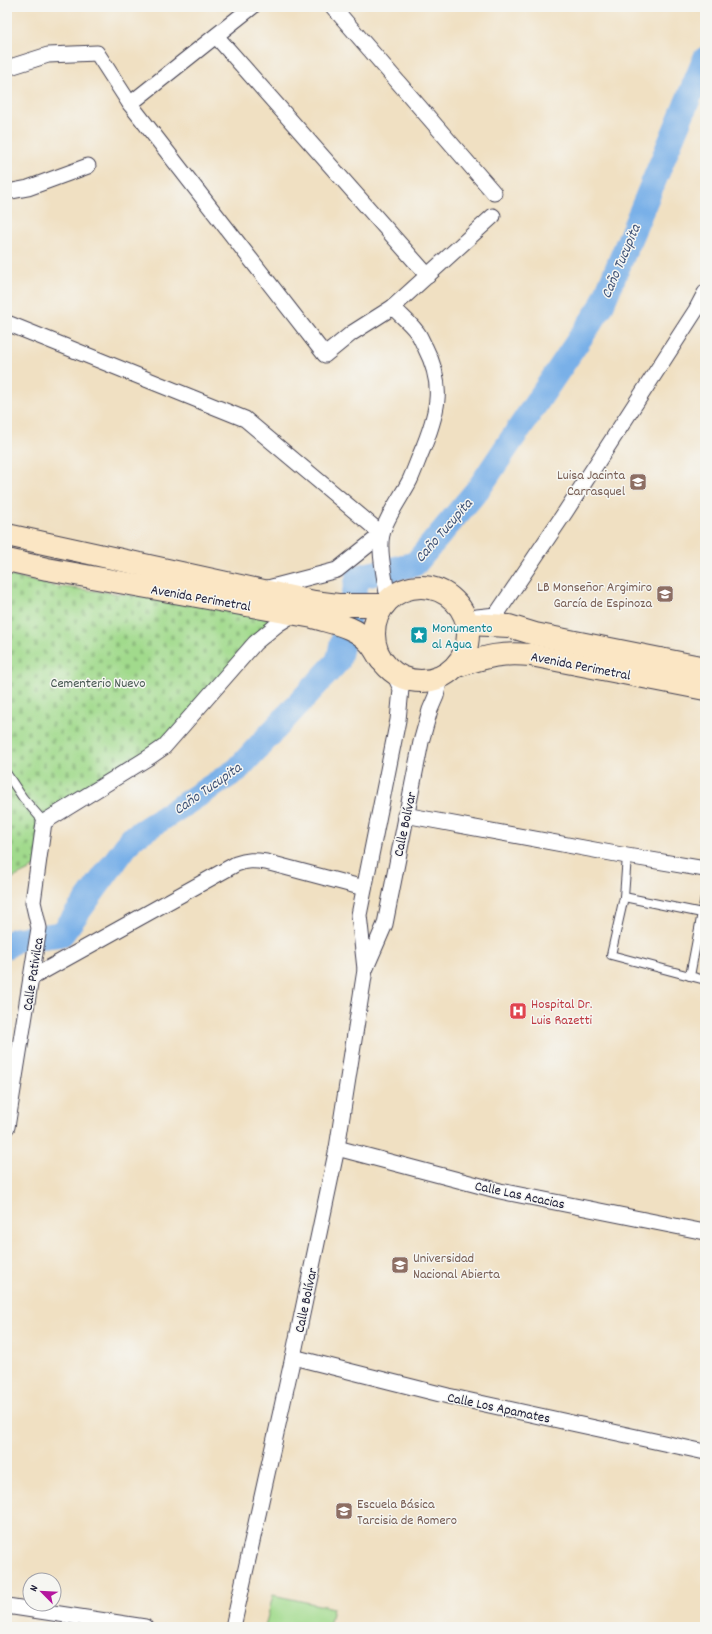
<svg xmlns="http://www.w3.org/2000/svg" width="712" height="1634" font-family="Dekko,sans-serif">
<defs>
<pattern id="cemetery-stones" width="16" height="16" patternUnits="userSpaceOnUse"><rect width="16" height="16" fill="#a1da8c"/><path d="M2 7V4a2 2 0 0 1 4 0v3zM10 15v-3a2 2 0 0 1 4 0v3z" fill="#8abb7a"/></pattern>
</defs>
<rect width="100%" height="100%" fill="#f6f6f2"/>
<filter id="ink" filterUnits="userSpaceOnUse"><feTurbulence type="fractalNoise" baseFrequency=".025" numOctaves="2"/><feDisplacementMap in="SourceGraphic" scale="8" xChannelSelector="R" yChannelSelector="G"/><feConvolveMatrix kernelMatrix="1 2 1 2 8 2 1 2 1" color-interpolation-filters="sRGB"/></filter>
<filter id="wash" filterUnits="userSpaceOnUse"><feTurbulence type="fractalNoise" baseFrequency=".012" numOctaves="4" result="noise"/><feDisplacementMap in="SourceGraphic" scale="16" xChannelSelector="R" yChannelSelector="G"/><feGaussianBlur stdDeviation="0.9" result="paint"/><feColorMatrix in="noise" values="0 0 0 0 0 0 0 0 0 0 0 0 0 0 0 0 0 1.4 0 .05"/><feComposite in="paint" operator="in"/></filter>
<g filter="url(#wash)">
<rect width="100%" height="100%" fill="#f0e0c2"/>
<path fill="#a1da8c" stroke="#627e64" d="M 273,1595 L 333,1608 L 329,1627 L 265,1627 Z"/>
<path fill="url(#cemetery-stones)" stroke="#627e64" d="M 7,575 L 53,586 L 294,614 L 176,733 L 45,822 L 39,865 L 7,881 Z"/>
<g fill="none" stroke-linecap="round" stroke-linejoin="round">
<path stroke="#79b0e8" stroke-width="25" d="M 7,946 L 15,940 L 62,934 L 132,838 L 237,770 L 338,661 L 358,577 L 415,564 L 479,488 L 601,307 L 705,59"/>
</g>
</g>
<g filter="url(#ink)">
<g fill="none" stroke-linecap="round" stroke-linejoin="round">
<defs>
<g id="lane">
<path d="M 7,774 L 23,798 L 44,822"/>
<path d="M 627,856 L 624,897 L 611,955 L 705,980"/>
<path d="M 624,897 L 702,913"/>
<path d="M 690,976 L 705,897"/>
</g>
<g id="street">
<path d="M 333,7 L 494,193"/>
<path d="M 216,36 L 428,276"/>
<path d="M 7,68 L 48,55 L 97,53 L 130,104 L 325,355 L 352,333 L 393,307 L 493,216"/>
<path d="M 130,104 L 252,7"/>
<path d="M 7,192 L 28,188 L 88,166"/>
<path d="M 7,323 L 245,419 L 382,534 L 337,570 L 264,589"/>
<path d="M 388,601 C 386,581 378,553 382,534 C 386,517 402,496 410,480 C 415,469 419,457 424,446 C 439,408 444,384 425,347 C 422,342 420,335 416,331 C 409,322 400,315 393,307"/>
<path d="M 477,617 L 496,615 L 566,511 L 696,310 L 705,293"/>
<path d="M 405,815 L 627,856 L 705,869"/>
<path d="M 365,969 L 359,915 L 398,720 L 401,689 L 394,674"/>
<path d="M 31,978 L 236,864 C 247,860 254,860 266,862 L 364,888"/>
<path d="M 7,1127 L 39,928 L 33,902 L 44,822 L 151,756 L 164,747 L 255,643 L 278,624 L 294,614"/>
<path d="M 337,1148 L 500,1191 L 705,1232"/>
<path d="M 293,1357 L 448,1396 L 705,1452"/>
<path d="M 7,1606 L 145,1627"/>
<path d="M 233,1627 L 293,1357 L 337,1148 L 365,970 L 385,924 L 421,742 L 430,710 L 436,696 L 440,678"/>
</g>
<g id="secondary">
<path d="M 7,535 L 314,602 L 338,605 L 384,605"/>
<path d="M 7,560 L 47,569 L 313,617 C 332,623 355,626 369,642 C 374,647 377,654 381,660"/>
<circle cx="421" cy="634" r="47"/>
<path d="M 468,624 L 509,626 L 535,634 L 705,668"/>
<path d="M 457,666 C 486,657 500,652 531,655 L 705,689"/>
</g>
</defs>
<use href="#lane" stroke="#413e4f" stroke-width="10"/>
<use href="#street" stroke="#413e4f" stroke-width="17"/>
<use href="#secondary" stroke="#413e4f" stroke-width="24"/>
<use href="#lane" stroke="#fff" stroke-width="8"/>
<use href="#street" stroke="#fff" stroke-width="15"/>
<use href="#secondary" stroke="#fbe6c4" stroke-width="22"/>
</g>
</g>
<defs>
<symbol id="school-square" viewBox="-11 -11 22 22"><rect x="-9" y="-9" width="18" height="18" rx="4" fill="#8d6e63" stroke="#f6f6f2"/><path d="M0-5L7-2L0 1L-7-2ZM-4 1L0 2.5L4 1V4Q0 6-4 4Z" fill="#fff"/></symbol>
<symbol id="sight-square" viewBox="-11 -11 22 22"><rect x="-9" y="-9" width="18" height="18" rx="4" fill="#0f9aa8" stroke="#f6f6f2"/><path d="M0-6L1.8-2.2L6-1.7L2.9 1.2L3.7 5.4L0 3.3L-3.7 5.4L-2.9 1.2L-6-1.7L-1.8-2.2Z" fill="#fff"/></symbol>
<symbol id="hospital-square" viewBox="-11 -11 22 22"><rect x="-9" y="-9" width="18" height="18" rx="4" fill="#e0444e" stroke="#f6f6f2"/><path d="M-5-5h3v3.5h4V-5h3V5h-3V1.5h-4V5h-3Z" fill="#fff"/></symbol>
<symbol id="university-square" viewBox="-11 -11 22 22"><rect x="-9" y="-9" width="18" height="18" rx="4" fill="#8d6e63" stroke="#f6f6f2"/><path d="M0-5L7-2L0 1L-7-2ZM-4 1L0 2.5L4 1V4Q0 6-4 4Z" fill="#fff"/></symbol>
</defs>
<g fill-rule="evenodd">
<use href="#school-square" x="628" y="472" width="20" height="20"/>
<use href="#school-square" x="655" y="584" width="20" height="20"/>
<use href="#sight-square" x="409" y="625" width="20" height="20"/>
<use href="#hospital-square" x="508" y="1001" width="20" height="20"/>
<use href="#university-square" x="390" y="1255" width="20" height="20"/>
<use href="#school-square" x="334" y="1501" width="20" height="20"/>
</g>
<g text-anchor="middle" stroke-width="3" stroke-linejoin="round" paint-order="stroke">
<g font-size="14" fill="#785e54" stroke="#f6f6f2" text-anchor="end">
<text x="625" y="479">Luisa Jacinta<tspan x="625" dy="16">Carrasquel</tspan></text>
<text x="652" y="591">LB Monseñor Argimiro<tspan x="652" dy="16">García de Espinoza</tspan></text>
<text x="413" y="1262" text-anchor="start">Universidad<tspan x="413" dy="16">Nacional Abierta</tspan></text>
<text x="357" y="1508" text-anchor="start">Escuela Básica<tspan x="357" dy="16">Tarcisia de Romero</tspan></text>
</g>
<g font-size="14" fill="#22223b" stroke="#f6f6f2">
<text transform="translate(201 597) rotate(10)" y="5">Avenida Perimetral</text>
<text transform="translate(581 665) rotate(11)" y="5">Avenida Perimetral</text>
<text transform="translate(404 824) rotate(-78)" y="5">Calle Bolívar</text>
<text transform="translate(32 974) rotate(-81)" y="5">Calle Pativilca</text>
<text transform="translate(520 1194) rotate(12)" y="5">Calle Las Acacias</text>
<text transform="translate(305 1300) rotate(-78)" y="5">Calle Bolívar</text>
<text transform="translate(499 1407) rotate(12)" y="5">Calle Los Apamates</text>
</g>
<g font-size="14" fill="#0d838f" stroke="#f6f6f2" text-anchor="start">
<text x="432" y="632">Monumento<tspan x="432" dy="16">al Agua</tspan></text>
</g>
<g font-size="14" fill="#485953" stroke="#f6f6f2">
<text x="98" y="687">Cementerio Nuevo</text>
</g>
<g font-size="14" fill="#be3a42" stroke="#f6f6f2" text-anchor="start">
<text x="531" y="1008">Hospital Dr.<tspan x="531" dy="16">Luis Razetti</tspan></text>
</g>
<g font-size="15" font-style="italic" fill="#405478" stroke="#f6f6f2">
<text transform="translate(620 261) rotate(-67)" y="5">Caño Tucupita</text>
<text transform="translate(443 530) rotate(-49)" y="5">Caño Tucupita</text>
<text transform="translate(207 788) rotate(-35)" y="5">Caño Tucupita</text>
</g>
</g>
<rect width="712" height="1634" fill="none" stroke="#f6f6f2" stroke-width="24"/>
<g transform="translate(42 1592) rotate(294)"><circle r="19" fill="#f6f6f2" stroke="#a1a1a9"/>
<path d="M0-3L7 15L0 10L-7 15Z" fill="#b5179e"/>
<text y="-6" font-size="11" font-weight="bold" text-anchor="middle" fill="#22223b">N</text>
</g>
</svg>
